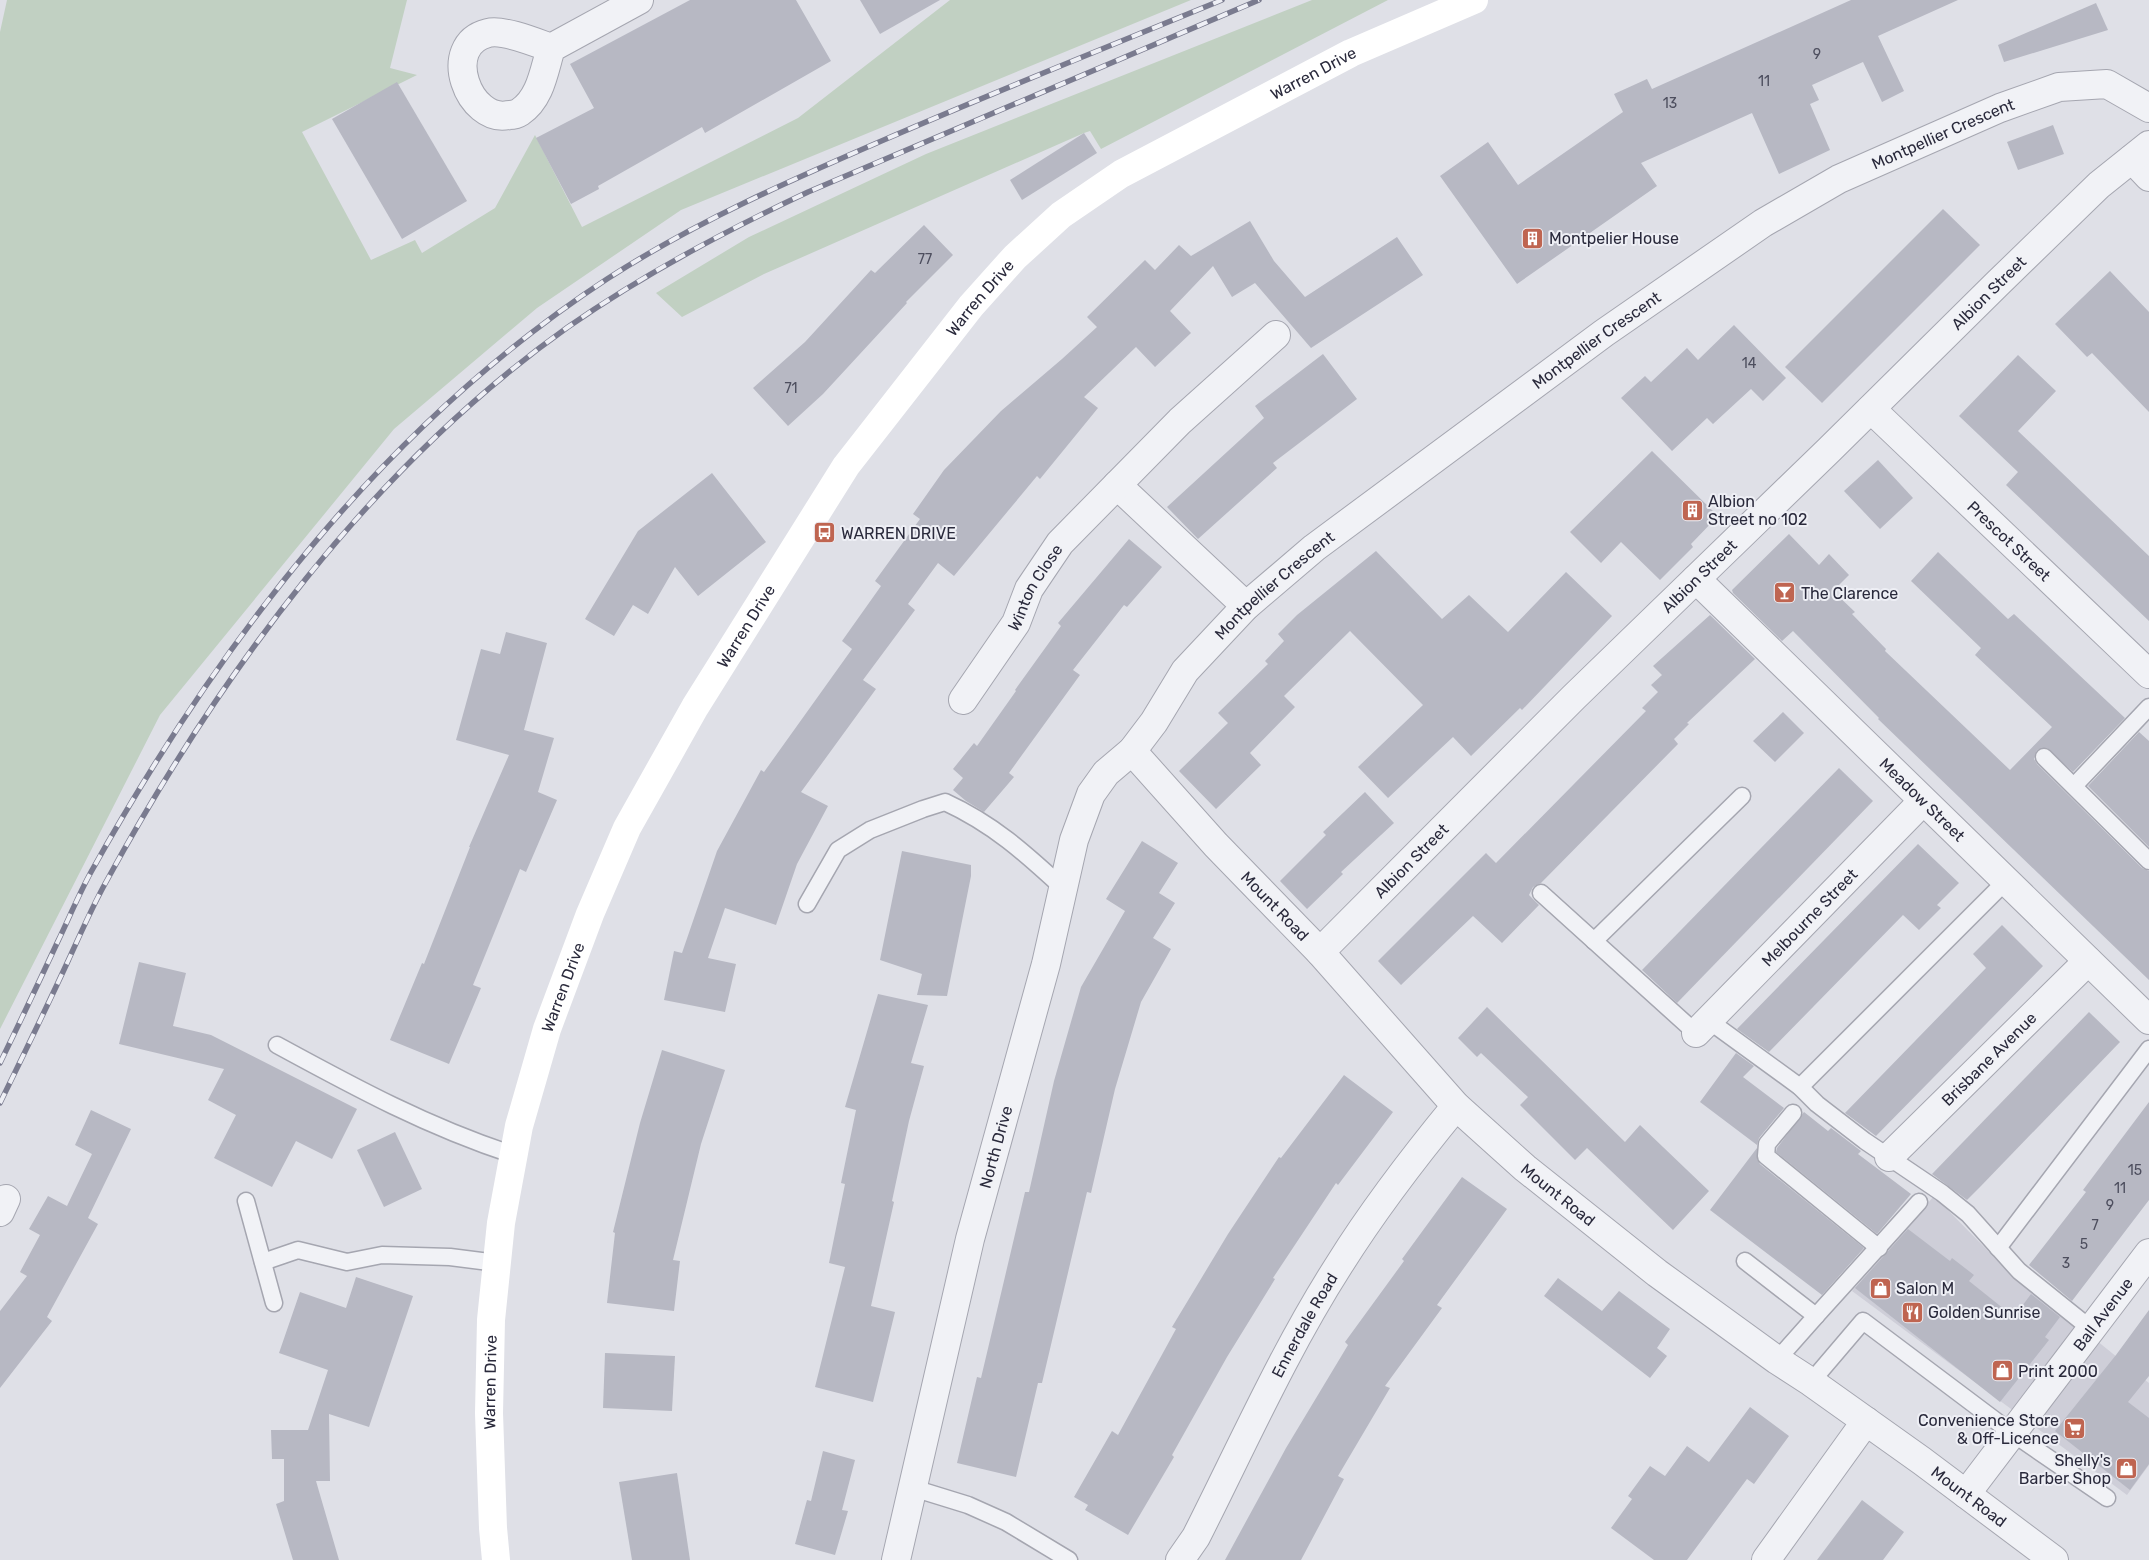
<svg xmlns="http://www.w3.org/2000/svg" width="2149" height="1560" font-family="Rubik,sans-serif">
<rect width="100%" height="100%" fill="#dfe0e7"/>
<path fill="#ceced8" d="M 1934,1196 L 1997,1260 L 2149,1383 L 2149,1465 L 2127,1495 L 1852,1291 Z"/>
<g fill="#c1d0c2">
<path d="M 7,0 L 407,0 L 390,68 L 417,75 L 302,132 L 371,260 L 415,240 L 422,253 L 495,208 L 535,135 L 582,227 L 798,118 L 950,0 L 1191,0 L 681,210 L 537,308 L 394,429 L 160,715 L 0,1029 L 0,32 Z"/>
<path d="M 1312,0 L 1388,0 L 1101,149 L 1090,131 L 1084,133 L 764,274 L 682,317 L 656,293 L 749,237 L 926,154 Z"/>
</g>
<g fill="#b7b8c3">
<path d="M 690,0 L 796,0 L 831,61 L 705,133 L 702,127 L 598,186 L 599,189 L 571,204 L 536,138 L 594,108 L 570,64 Z"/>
<path d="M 860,0 L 940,0 L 880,34 Z"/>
<path d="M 1851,0 L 1958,0 L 1878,36 L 1904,91 L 1882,102 L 1863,62 L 1812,85 L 1819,100 L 1810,104 L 1830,150 L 1779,174 L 1752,113 L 1641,163 L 1657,186 L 1517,284 L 1440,176 L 1488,142 L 1518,185 L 1623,112 L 1614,94 L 1647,79 L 1652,89 Z"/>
<path d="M 2096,3 L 2108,30 L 2004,62 L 1998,45 Z"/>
<path d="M 397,82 L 467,201 L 402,239 L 332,119 Z"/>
<path d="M 2053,125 L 2064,154 L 2018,170 L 2007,142 Z"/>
<path d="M 1084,133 L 1097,153 L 1022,200 L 1010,180 Z"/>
<path d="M 1943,209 L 1980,245 L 1822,403 L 1785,367 Z"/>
<path d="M 1250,221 L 1274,261 L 1305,297 L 1397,237 L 1423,275 L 1311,348 L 1255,283 L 1232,297 L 1213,266 L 1170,311 L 1191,333 L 1155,367 L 1136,347 L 1084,397 L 1098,408 L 1040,479 L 1037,476 L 954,576 L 938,563 L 908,604 L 915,610 L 863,680 L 876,689 L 801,792 L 828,806 L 797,864 L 776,925 L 725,908 L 708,958 L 736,964 L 725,1012 L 664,1000 L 674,951 L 682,953 L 717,851 L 761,770 L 764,772 L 852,649 L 842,641 L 881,586 L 875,581 L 920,519 L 913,514 L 944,470 L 1001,411 L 1062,359 L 1097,327 L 1087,317 L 1145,260 L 1155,270 L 1179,245 L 1191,256 Z"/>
<path d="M 924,225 L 953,255 L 906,302 L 907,303 L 823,394 L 788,426 L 753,388 L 805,342 L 871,270 L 875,273 Z"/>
<path d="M 2110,271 L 2149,312 L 2149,412 L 2092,353 L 2087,357 L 2055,324 Z"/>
<path d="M 1734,325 L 1786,378 L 1763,401 L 1751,389 L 1713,424 L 1707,418 L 1672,451 L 1621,398 L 1645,376 L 1651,382 L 1687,348 L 1698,360 Z"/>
<path d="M 1323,354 L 1357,399 L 1273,463 L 1277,468 L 1198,539 L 1167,507 L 1264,418 L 1255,406 Z"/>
<path d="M 2018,355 L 2056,391 L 2018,431 L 2149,556 L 2149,621 L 2006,485 L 2018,472 L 1959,416 Z"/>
<path d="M 1652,451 L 1718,516 L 1691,544 L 1693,547 L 1660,580 L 1621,542 L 1601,563 L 1570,532 Z"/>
<path d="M 1878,460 L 1913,498 L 1880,529 L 1844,491 Z"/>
<path d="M 712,473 L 766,542 L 698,596 L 675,567 L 648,614 L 633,605 L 614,636 L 585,619 L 638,531 Z"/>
<path d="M 1789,534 L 1819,565 L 1829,554 L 1849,575 L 1833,591 L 1855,612 L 1852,614 L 1886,649 L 1885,651 L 2010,770 L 2052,727 L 1975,655 L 1981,648 L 1911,581 L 1938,552 L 2008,619 L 2014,614 L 2125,718 L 2073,772 L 2047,748 L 2037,750 L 2034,759 L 2037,764 L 2142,868 L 2149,871 L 2149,980 L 1878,719 L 1879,718 L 1793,631 L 1782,641 L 1733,593 L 1732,590 Z"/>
<path d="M 1129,539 L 1162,567 L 1127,607 L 1124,605 L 1073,670 L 1080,675 L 1009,773 L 1014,777 L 984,812 L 966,801 L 953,790 L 963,778 L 953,769 L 974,743 L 977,746 L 1016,691 L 1015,690 L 1061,626 L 1058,623 Z"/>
<path d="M 1376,551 L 1442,619 L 1469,595 L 1508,632 L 1566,572 L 1612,616 L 1522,710 L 1520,708 L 1471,756 L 1453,737 L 1388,798 L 1358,767 L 1423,705 L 1350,631 L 1284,696 L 1295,707 L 1250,753 L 1261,765 L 1216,809 L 1179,771 L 1228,723 L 1218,713 L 1268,664 L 1265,661 L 1284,641 L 1278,634 L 1297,615 Z"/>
<path d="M 1710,615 L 1755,659 L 1687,723 L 1689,724 L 1674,739 L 1678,744 L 1541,883 L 1533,887 L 1529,895 L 1539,905 L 1502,943 L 1473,916 L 1401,985 L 1378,961 L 1486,853 L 1496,863 L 1646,711 L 1642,708 L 1658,692 L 1651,685 L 1662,675 L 1653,666 Z"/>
<path d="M 506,632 L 547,643 L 524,730 L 554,738 L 538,792 L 557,800 L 526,872 L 520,869 L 499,921 L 473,985 L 481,988 L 449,1064 L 390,1040 L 422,963 L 424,964 L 470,847 L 469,847 L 509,755 L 456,740 L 481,649 L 500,654 Z"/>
<path d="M 1783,712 L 1804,733 L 1775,762 L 1753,741 Z"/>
<path d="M 2139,732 L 2149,741 L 2149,847 L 2088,786 Z"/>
<path d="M 1839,768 L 1873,801 L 1677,1003 L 1642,970 Z"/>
<path d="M 1365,792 L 1394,823 L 1341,872 L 1343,874 L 1307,909 L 1280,881 L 1326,835 L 1323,832 Z"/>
<path d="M 1142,841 L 1178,863 L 1159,893 L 1175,903 L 1153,938 L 1171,949 L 1141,1002 L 1115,1089 L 1091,1193 L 1087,1192 L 1042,1383 L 1038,1383 L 1016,1477 L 957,1463 L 977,1377 L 981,1378 L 1025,1192 L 1029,1192 L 1054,1081 L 1081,987 L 1125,911 L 1106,899 Z"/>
<path d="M 1918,844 L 1959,883 L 1937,905 L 1941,908 L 1919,930 L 1903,915 L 1769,1052 L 1737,1029 Z"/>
<path d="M 902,851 L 971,865 L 971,876 L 947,996 L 917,995 L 922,974 L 880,960 Z"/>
<path d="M 2002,925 L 2043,966 L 1876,1136 L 1845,1113 L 1986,968 L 1973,954 Z"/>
<path d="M 139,962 L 186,973 L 173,1026 L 211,1035 L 357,1109 L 332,1159 L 296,1141 L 272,1187 L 214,1158 L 236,1115 L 208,1100 L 224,1069 L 119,1044 Z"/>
<path d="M 878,994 L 928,1005 L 911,1063 L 924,1066 L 909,1121 L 892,1201 L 894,1202 L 871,1306 L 895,1312 L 873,1402 L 815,1387 L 845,1267 L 829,1263 L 845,1184 L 841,1183 L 856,1110 L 845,1107 Z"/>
<path d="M 1487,1007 L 1625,1142 L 1640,1125 L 1709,1191 L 1673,1230 L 1587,1148 L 1575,1160 L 1520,1105 L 1528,1097 L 1481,1053 L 1477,1057 L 1458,1038 Z"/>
<path d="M 2089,1012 L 2120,1042 L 1980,1187 L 1967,1200 L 1932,1174 Z"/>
<path d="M 662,1050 L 725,1070 L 701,1144 L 673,1260 L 680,1261 L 674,1311 L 607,1303 L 615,1233 L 613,1232 L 640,1123 Z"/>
<path d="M 1736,1053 L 1754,1066 L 1743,1077 L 1784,1108 L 1759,1138 L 1757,1145 L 1700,1102 Z"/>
<path d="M 1344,1075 L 1393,1112 L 1338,1185 L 1336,1183 L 1273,1278 L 1275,1279 L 1227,1357 L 1172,1455 L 1174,1457 L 1128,1535 L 1085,1510 L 1088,1505 L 1074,1497 L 1112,1431 L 1118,1435 L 1176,1329 L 1172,1327 L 1228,1234 L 1279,1157 L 1281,1158 Z"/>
<path d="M 2149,1102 L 2149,1200 L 2072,1301 L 2029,1265 L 2086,1192 L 2083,1190 Z"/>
<path d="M 91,1110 L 131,1129 L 88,1218 L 98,1224 L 47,1317 L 52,1321 L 0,1388 L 0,1311 L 27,1276 L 20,1272 L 40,1235 L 29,1229 L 48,1196 L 67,1206 L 92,1154 L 75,1145 Z"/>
<path d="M 1804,1112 L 1828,1131 L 1831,1128 L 1861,1151 L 1858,1154 L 1911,1194 L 1877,1234 L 1776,1152 L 1777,1148 Z"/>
<path d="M 395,1132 L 422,1189 L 384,1207 L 357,1150 Z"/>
<path d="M 1757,1148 L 1757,1159 L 1760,1164 L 1864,1248 L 1822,1295 L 1710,1210 Z"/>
<path d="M 1462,1177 L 1507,1209 L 1437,1305 L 1442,1308 L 1385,1386 L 1390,1388 L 1338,1476 L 1344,1479 L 1301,1560 L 1225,1560 L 1286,1448 L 1348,1345 L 1345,1342 L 1404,1261 L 1402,1259 Z"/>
<path d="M 1908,1229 L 1950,1261 L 1952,1258 L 1974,1275 L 1969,1281 L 2014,1317 L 2031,1294 L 2060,1317 L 2045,1337 L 2049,1340 L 2000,1402 L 1855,1288 Z"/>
<path d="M 356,1277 L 413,1296 L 369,1427 L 329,1414 L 330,1481 L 316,1481 L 339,1560 L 293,1560 L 276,1504 L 284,1501 L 284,1459 L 272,1459 L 271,1430 L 308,1430 L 328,1370 L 279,1353 L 300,1292 L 346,1308 Z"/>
<path d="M 1558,1278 L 1602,1311 L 1619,1291 L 1670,1329 L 1657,1348 L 1667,1356 L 1650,1378 L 1544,1296 Z"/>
<path d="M 2149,1310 L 2149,1376 L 2128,1402 L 2149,1418 L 2149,1464 L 2130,1490 L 2055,1431 L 2116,1355 Z"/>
<path d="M 605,1353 L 675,1356 L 672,1411 L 603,1408 Z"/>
<path d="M 1750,1407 L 1789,1436 L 1754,1484 L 1747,1479 L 1687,1560 L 1654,1560 L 1611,1528 L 1632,1499 L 1628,1496 L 1650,1466 L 1665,1476 L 1687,1446 L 1709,1462 Z"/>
<path d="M 823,1451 L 855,1460 L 842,1510 L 848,1511 L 835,1555 L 795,1544 L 807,1500 L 811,1501 Z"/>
<path d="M 677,1473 L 690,1560 L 632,1560 L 619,1482 Z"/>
<path d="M 1862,1500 L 1904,1532 L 1883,1560 L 1817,1560 Z"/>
</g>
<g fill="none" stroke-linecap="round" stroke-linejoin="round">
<defs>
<g id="lane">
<path d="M 2044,757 L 2149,861"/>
<path d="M 2074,786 L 2149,707"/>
<path d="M 1541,893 L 1696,1033"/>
<path d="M 807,904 L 838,850 L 870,830 L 923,809 L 945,802 C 993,824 1025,853 1063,888"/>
<path d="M 1594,941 L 1742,796"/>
<path d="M 1708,1020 L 1800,1087 L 1817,1104 L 1865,1141 L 1942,1193 L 1968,1214 L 2019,1271 L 2091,1329"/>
<path d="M 277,1045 C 356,1088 428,1127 514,1155"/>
<path d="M 1800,1087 L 2006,881"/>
<path d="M 1793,1113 L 1767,1144 L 1766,1156 L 1879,1248"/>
<path d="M 246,1201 L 274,1303"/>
<path d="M 1998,1248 L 2149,1049"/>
<path d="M 1745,1261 L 1816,1316 L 1777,1360"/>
<path d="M 263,1262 L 298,1250 L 347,1262 L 382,1255 L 450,1257 L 497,1263"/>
<path d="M 1816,1316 L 1919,1202"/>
<path d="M 1811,1382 L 1863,1321 L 2012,1433 L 2107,1498"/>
<path d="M 913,1488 L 968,1505 L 1006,1522 L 1069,1560"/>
</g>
<g id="street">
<path d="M 551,48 C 537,43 503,29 488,33 C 439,45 469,124 509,115 C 513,115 517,114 520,112 C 541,98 544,70 551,48 L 639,0"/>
<path d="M 2132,159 L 2149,177"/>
<path id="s1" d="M 1871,409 L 2149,674"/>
<path d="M 1117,485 L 1246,606"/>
<path id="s2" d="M 1696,579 L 2149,1020"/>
<path id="s3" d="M 963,700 L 1016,623 L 1029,589 L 1060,543 L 1180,421 L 1276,335"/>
<path id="s4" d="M 1132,751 L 1216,845 L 1320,952 L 1456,1106 L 1525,1168 L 1657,1273 L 1777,1360 L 1811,1382 L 1922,1461 L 2054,1560"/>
<path id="s5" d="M 1320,952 L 1574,697 L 1829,450 L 1997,284 L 2099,185 L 2149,145"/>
<path id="s6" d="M 1696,1033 L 1923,801"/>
<path id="s7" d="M 1889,1157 L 2088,961"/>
<path d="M 0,1212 L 6,1199"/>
<path id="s8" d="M 1966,1494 L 2149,1253"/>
<path id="s9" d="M 896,1560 L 970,1239 L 1046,964 L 1074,840 L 1091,794 L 1106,773 L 1132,751 L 1154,722 L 1185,671 L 1246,606 L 1314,548 L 1604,333 L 1763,223 L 1839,179 L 2000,108 L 2059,87 L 2107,84 L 2149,108"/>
<path id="s10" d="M 1180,1560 L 1196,1537 C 1242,1446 1284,1351 1339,1265 C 1374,1209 1414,1157 1456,1106"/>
<path d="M 1766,1560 L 1866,1421"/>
</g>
</defs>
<use href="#lane" stroke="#a5a6b0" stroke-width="19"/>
<use href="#street" stroke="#a5a6b0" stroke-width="30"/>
<use href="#lane" stroke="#f1f2f6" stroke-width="16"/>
<use href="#street" stroke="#f1f2f6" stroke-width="28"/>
<path stroke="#fff" stroke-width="28" id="s11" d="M 496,1560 L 493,1528 L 489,1413 L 491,1320 L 501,1223 L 519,1126 L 547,1029 L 590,914 L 627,828 L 695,707 L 846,466 L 971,306 L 1015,257 L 1061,215 L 1121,174 L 1351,53 L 1474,0"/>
<defs>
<g id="rail">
<path d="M 0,1063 C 20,1022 39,982 58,941 C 69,918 79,894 91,872 C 220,641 384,425 607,279 C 695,222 791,180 886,139 C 997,91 1110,46 1222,0"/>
<path d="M 0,1103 C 23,1056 46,1009 68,961 C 80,935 92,907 106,882 C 220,673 372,466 568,327 C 644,274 725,231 808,192 L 1259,0"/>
</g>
</defs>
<use href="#rail" stroke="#7a7b8f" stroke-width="5.5"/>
<use href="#rail" stroke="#eeeff5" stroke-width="4" stroke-dasharray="11" stroke-linecap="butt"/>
</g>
<defs>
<symbol id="building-square" viewBox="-11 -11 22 22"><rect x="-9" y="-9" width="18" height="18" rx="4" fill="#bf6551" stroke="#eeeff5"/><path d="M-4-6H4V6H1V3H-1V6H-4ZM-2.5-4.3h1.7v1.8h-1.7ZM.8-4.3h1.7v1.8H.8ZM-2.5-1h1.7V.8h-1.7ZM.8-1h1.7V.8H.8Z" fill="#fff"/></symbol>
<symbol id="bus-square" viewBox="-11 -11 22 22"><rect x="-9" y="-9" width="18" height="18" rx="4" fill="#bf6551" stroke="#eeeff5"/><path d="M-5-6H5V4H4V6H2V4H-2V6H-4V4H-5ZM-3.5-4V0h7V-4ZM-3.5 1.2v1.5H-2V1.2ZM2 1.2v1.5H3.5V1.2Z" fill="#fff"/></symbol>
<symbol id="bar-square" viewBox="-11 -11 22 22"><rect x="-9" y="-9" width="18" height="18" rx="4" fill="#bf6551" stroke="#eeeff5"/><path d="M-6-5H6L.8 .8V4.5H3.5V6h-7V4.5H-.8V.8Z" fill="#fff"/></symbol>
<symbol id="shop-square" viewBox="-11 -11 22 22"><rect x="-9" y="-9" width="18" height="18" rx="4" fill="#bf6551" stroke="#eeeff5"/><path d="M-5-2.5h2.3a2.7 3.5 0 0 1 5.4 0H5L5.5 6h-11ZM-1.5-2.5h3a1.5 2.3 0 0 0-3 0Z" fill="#fff"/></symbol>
<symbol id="restaurant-square" viewBox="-11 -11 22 22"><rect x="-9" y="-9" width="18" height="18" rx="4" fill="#bf6551" stroke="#eeeff5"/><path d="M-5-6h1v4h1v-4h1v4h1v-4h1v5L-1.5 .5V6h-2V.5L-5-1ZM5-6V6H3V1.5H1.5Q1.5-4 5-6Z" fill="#fff"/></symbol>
<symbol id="supermarket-square" viewBox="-11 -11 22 22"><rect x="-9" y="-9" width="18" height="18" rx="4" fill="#bf6551" stroke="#eeeff5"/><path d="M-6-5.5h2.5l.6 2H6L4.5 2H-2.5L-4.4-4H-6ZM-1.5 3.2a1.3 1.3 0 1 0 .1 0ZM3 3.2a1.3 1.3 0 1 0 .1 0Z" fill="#fff"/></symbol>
</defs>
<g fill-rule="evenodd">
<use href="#building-square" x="1520" y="226" width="25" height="25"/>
<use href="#building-square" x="1680" y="498" width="25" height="25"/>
<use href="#bus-square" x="812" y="520" width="25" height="25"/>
<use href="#bar-square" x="1772" y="580" width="25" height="25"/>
<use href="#shop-square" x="1868" y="1276" width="25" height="25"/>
<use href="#restaurant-square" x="1900" y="1300" width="25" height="25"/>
<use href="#shop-square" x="1990" y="1358" width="25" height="25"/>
<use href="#supermarket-square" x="2062" y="1416" width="25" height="25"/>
<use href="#shop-square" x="2114" y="1456" width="25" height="25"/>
</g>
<g text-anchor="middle" stroke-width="4" stroke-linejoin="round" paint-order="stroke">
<g font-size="14" fill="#4d4e5e">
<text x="1817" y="59">9</text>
<text x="1764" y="86">11</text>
<text x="1670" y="108">13</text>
<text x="925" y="264">77</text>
<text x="1749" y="368">14</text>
<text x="791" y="393">71</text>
<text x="2135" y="1175">15</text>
<text x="2120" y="1193">11</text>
<text x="2110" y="1210">9</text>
<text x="2095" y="1230">7</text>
<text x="2084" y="1249">5</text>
<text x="2066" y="1268">3</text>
</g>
<g font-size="16" fill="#2a2a3c" stroke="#eeeff5">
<text dy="6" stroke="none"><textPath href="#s11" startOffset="1798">Warren Drive</textPath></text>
<text dy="6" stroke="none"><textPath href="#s9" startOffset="1881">Montpellier Crescent</textPath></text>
<text dy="6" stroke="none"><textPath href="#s5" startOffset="939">Albion Street</textPath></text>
<text dy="6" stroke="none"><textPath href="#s11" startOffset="1392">Warren Drive</textPath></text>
<text dy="6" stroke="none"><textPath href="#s9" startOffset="1476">Montpellier Crescent</textPath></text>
<text dy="6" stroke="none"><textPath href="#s1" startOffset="191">Prescot Street</textPath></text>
<text dy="6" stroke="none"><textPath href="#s5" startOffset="534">Albion Street</textPath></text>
<text dy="6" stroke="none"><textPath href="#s9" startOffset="1071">Montpellier Crescent</textPath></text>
<text dy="6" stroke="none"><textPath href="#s3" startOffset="134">Winton Close</textPath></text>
<text dy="6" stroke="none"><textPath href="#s11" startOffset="988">Warren Drive</textPath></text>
<text dy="6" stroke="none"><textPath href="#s2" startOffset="316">Meadow Street</textPath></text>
<text dy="6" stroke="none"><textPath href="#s5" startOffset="129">Albion Street</textPath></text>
<text dy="6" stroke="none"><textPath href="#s4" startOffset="211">Mount Road</textPath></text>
<text dy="6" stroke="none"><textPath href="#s6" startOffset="162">Melbourne Street</textPath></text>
<text dy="6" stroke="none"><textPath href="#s11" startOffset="582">Warren Drive</textPath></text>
<text dy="6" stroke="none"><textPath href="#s7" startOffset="140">Brisbane Avenue</textPath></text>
<text dy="6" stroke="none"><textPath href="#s9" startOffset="425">North Drive</textPath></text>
<text dy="6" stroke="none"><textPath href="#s4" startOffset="616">Mount Road</textPath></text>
<text dy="6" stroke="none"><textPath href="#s8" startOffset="226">Ball Avenue</textPath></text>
<text dy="6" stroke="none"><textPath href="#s10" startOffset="266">Ennerdale Road</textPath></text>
<text dy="6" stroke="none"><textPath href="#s11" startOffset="178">Warren Drive</textPath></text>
<text dy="6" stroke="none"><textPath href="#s4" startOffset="1126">Mount Road</textPath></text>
</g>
<g font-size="16" fill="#2a2a3c" stroke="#eeeff5" text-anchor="start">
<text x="1549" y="244">Montpelier House</text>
<text x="1708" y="507">Albion<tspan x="1708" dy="18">Street no 102</tspan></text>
<text x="841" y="539">WARREN DRIVE</text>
<text x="1801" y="599">The Clarence</text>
<text x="1896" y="1294">Salon M</text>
<text x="1928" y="1318">Golden Sunrise</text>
<text x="2018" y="1377">Print 2000</text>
<text x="2059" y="1426" text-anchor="end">Convenience Store<tspan x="2059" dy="18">&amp; Off-Licence</tspan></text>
<text x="2111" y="1466" text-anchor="end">Shelly's<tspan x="2111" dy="18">Barber Shop</tspan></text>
</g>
</g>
</svg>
